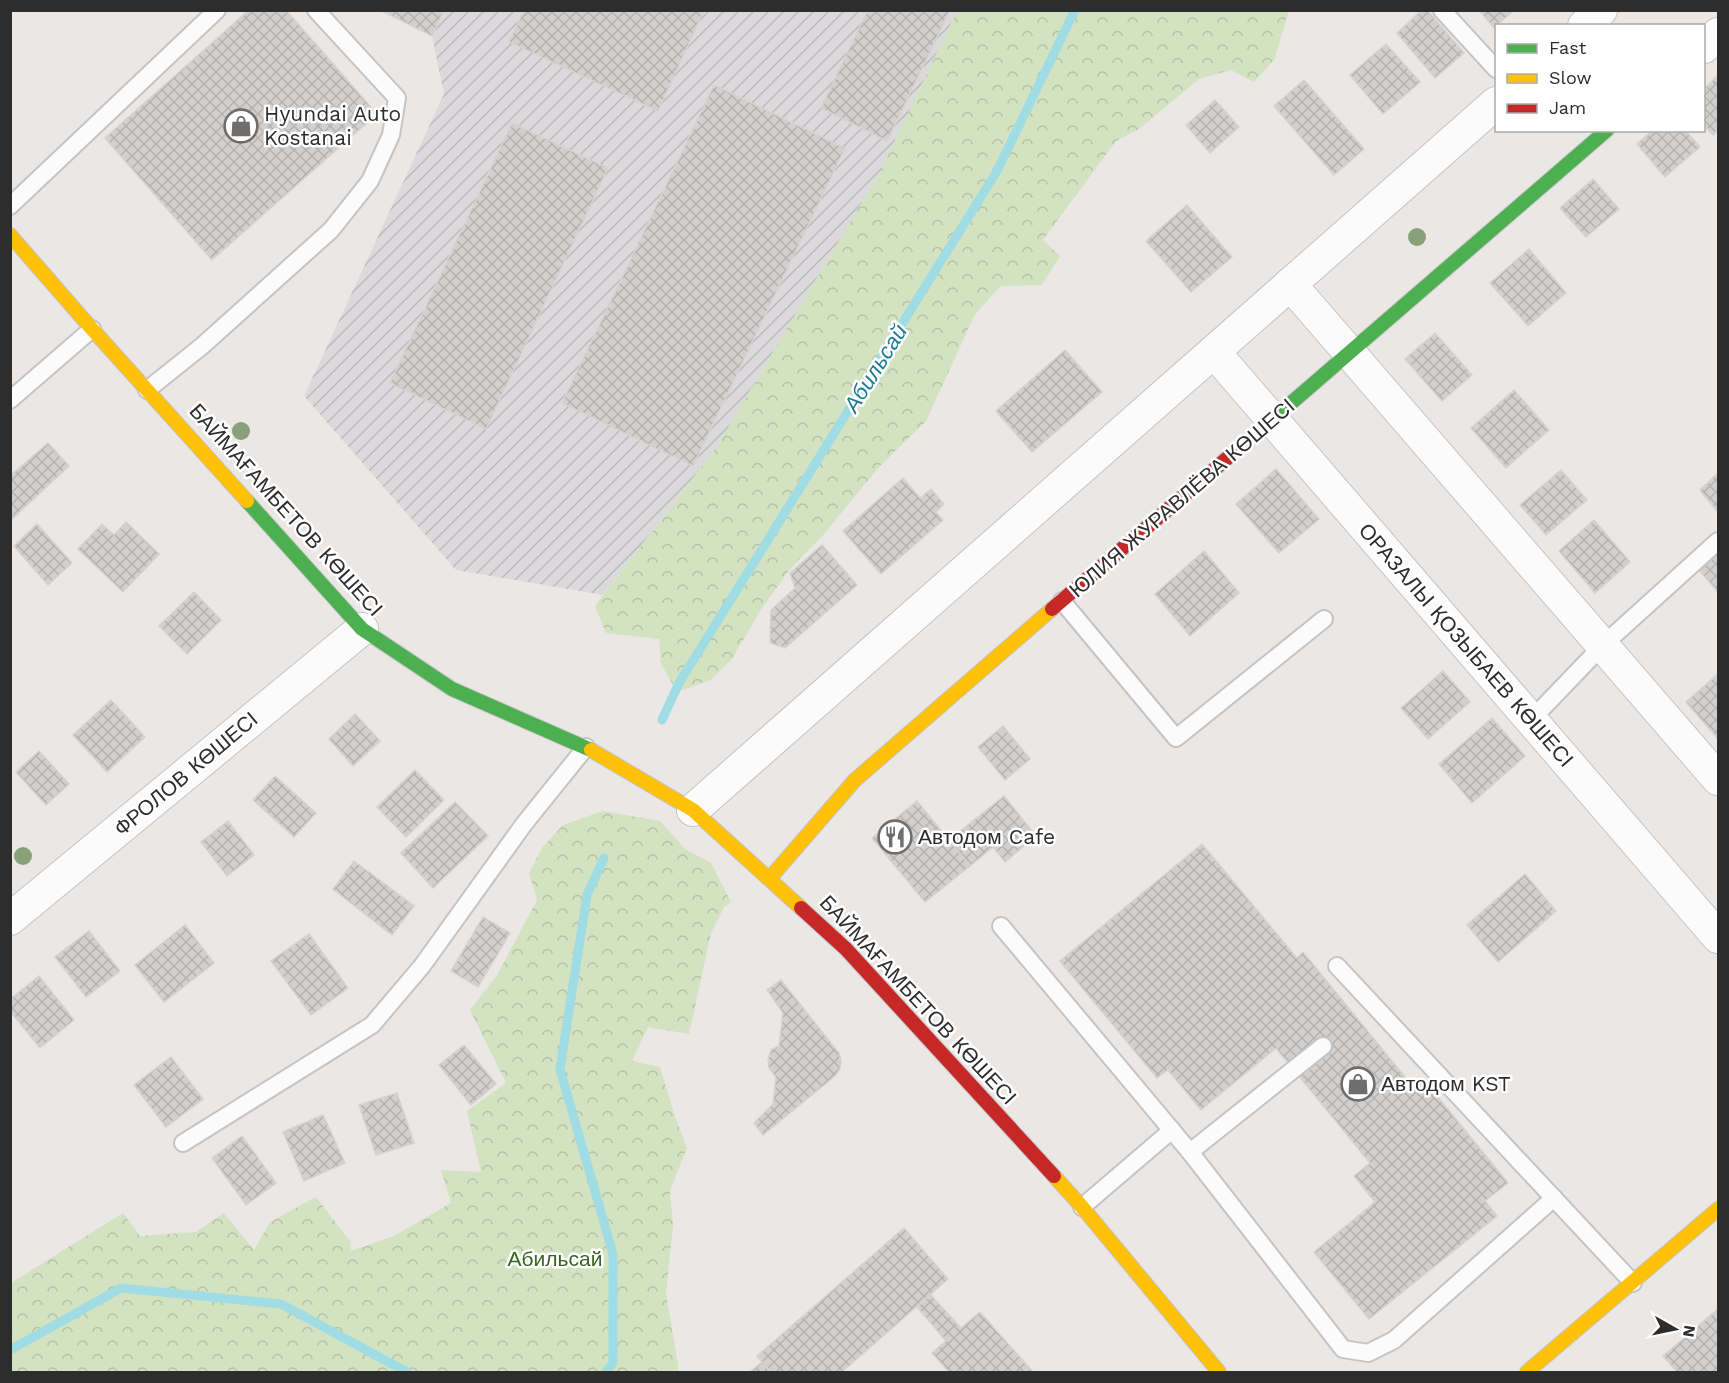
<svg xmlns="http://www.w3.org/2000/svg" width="1729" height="1383" font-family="'Work Sans',sans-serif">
<defs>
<pattern id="industrial-furrows" width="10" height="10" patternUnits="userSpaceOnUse" patternTransform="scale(1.5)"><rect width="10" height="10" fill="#dbd9db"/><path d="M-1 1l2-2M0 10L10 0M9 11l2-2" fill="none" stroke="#bcbbbc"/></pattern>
<pattern id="forest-crowns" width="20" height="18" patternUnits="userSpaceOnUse" patternTransform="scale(1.5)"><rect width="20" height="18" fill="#d3e2c1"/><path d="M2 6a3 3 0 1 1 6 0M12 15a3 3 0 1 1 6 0" fill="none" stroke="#b5c2a6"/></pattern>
<pattern id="building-cross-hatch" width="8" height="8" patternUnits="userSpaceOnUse" patternTransform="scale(1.5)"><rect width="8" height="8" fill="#d2d0ce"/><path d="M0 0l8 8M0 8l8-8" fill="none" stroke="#b5b3b1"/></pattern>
</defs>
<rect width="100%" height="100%" fill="#eae7e5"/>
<path fill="url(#industrial-furrows)" d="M 380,11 L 957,11 L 880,172 L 716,448 L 603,595 L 456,570 L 304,396 L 444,94 L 432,36 Z"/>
<g fill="url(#forest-crowns)">
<path d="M 957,11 L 1289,11 L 1274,60 L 1254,82 L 1231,70 L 1199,79 L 1139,129 L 1116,141 L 1043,240 L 1060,256 L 1042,285 L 1001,286 L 975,314 L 926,421 L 879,467 L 824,534 L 790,569 L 762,608 L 732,659 L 711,680 L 677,692 L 661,664 L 659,639 L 606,633 L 595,606 L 716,448 L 880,172 Z"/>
<path d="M 603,811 L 660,821 L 685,849 L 711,863 L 731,902 L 724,907 L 711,933 L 689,1034 L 648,1027 L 632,1061 L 660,1067 L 675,1117 L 687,1148 L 670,1190 L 673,1225 L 666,1294 L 678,1365 L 678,1372 L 11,1372 L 11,1283 L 123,1213 L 140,1236 L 196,1232 L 224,1213 L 254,1250 L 270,1222 L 316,1197 L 350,1241 L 351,1251 L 394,1236 L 451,1203 L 441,1170 L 481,1172 L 467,1111 L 506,1083 L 470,1010 L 497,975 L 537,900 L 529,873 L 542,848 L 563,825 Z"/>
</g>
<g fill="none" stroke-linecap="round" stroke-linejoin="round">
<g stroke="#a0dce4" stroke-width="9">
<path d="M 662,720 L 679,683 L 997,171 L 1075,10"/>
<path d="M 604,858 L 587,895 L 560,1069 L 613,1254 L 613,1363 L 606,1372"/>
<path d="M 10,1350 L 121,1288 L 281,1304 L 407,1372"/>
</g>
</g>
<g fill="url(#building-cross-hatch)" stroke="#d5d3d1" stroke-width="1.5">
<path d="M 249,10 L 286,10 L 377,114 L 212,260 L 105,138 Z"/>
<path d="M 380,10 L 444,10 L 432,36 Z"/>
<path d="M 524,10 L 704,10 L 658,111 L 509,42 Z"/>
<path d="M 868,10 L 950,10 L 887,141 L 821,108 Z"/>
<path d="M 1422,10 L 1427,10 L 1464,53 L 1435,78 L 1397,33 Z"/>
<path d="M 1479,10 L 1514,10 L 1494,28 Z"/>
<path d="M 1386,44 L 1420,82 L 1383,114 L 1350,75 Z"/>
<path d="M 1718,75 L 1718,130 L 1713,135 L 1704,125 L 1704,89 Z"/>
<path d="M 1304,80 L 1364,149 L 1334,175 L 1274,106 Z"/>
<path d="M 714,85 L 845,148 L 693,466 L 562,403 Z"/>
<path d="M 1215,100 L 1239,127 L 1210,153 L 1186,125 Z"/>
<path d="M 512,123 L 608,168 L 486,429 L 390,383 Z"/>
<path d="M 1653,130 L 1685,130 L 1700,147 L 1665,177 L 1637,144 Z"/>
<path d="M 1593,179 L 1619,209 L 1586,237 L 1560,208 Z"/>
<path d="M 1187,205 L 1232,257 L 1191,292 L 1146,241 Z"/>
<path d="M 1529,249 L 1566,293 L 1528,326 L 1490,283 Z"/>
<path d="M 1435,333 L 1472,375 L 1442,401 L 1405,359 Z"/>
<path d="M 1065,350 L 1102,392 L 1032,452 L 996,411 Z"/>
<path d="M 1514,390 L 1549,430 L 1506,468 L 1471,428 Z"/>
<path d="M 48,443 L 69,466 L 12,519 L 10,476 Z"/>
<path d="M 1276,469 L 1319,519 L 1279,553 L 1236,504 Z"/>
<path d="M 1561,470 L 1587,500 L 1546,535 L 1520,505 Z"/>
<path d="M 1718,473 L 1718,512 L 1700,490 Z"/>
<path d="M 903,478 L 920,498 L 931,489 L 944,504 L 936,512 L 943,520 L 881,574 L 843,531 Z"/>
<path d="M 1594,520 L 1630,562 L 1595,593 L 1559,551 Z"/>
<path d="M 126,522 L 159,554 L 123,592 L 78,549 L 102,524 L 114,535 Z"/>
<path d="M 37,524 L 72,563 L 48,585 L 14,546 Z"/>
<path d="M 822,545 L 857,585 L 785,648 L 770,643 L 771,610 L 795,588 L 790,573 Z"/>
<path d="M 1204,551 L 1239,593 L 1190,636 L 1155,594 Z"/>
<path d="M 1718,554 L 1718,592 L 1699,570 Z"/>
<path d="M 194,592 L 221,620 L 187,654 L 159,626 Z"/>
<path d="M 1443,671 L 1470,702 L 1428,739 L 1401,708 Z"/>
<path d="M 1718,674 L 1718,739 L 1686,702 Z"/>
<path d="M 111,700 L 145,737 L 107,772 L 73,735 Z"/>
<path d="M 355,714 L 380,741 L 353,766 L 329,739 Z"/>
<path d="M 1492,718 L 1525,756 L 1472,803 L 1439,764 Z"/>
<path d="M 1003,726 L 1030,759 L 1005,780 L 978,747 Z"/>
<path d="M 39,751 L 69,784 L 46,805 L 16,772 Z"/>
<path d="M 415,770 L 444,800 L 406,837 L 377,807 Z"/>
<path d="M 275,776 L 316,813 L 294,837 L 253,800 Z"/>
<path d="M 1004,796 L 1036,836 L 1005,862 L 993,847 L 970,866 L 949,840 Z"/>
<path d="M 917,801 L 970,866 L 925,902 L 872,838 Z"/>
<path d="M 455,802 L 488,836 L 433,888 L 401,853 Z"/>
<path d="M 228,821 L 254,855 L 227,876 L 201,842 Z"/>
<path d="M 1202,844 L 1297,958 L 1303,952 L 1414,1088 L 1424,1080 L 1508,1183 L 1485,1201 L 1497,1216 L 1369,1319 L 1314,1252 L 1375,1202 L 1354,1176 L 1370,1163 L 1276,1048 L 1201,1110 L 1168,1070 L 1157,1078 L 1060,961 Z"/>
<path d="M 354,861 L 414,906 L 392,935 L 333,889 Z"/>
<path d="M 1525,874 L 1556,911 L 1498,962 L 1467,925 Z"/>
<path d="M 483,917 L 510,933 L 478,987 L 451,971 Z"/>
<path d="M 185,925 L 214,963 L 164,1002 L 135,965 Z"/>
<path d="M 89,931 L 120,971 L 86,997 L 55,957 Z"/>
<path d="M 309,934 L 348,988 L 311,1015 L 271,961 Z"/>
<path d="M 39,976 L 74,1020 L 40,1048 L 10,1011 L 10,999 Z"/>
<path d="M 781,980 L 839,1053 L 841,1061 L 840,1069 L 835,1076 L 763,1135 L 754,1123 L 773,1104 L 776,1077 L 769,1068 L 768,1060 L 771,1050 L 779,1046 L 783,1013 L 767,990 Z"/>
<path d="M 464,1045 L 496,1084 L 471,1105 L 439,1065 Z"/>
<path d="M 171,1057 L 203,1099 L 166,1127 L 134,1085 Z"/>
<path d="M 397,1093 L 414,1143 L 376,1155 L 359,1105 Z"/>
<path d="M 323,1115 L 345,1163 L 304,1181 L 283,1132 Z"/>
<path d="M 242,1136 L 276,1183 L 246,1205 L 212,1158 Z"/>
<path d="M 904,1228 L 948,1279 L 842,1372 L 771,1372 L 757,1356 Z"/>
<path d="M 931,1295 L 961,1328 L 980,1312 L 1033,1372 L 949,1372 L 932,1353 L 946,1341 L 917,1307 Z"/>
<path d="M 1718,1309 L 1718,1372 L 1677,1372 L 1663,1356 Z"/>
<path d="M 762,1362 L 771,1372 L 750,1372 Z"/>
</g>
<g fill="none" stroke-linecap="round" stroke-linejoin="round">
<defs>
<g id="lane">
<path d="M 1442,10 L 1496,69"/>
<path d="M 10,206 L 217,10"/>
<path d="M 147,390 L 202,346 L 331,230 L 370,181 L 391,135 L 397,98 L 316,10"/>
<path d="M 10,400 L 92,329"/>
<path d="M 1062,601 L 1176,738 L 1324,619"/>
<path d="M 1531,720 L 1603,645 L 1718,541"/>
<path d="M 1001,926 L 1190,1152 L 1343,1349 L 1368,1353 L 1394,1340 L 1554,1198"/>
<path d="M 1337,966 L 1633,1283"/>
<path d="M 183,1143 L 372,1025 L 422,966 L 524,824 L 586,747"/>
<path d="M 1190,1152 L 1323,1046"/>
<path d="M 1082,1207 L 1172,1130"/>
</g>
<g id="street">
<path d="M 1584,26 L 1601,10"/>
<path d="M 1704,47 L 1718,34"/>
<path d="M 1290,284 L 1718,779"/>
<path d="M 1214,352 L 1718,937"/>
<path d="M 693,810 L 1496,103"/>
<path d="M 10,919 L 362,629"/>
</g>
<g id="fast">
<path d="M 1246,442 L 1607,130"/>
<path d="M 247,501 L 362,629 L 452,689 L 591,750"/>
</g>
<g id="slow">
<path d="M 10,235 L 92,329 L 247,501"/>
<path d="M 591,750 L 693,810 L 801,908"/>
<path d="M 770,878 L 855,780 L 1052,609"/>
<path d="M 1054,1176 L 1082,1207 L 1219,1372"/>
<path d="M 1527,1372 L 1718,1209"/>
</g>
<g id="jam">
<path d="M 1052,609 L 1246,442"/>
<path d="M 801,908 L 846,949 L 1054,1176"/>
</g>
</defs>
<use href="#lane" stroke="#c5c4c5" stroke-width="20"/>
<use href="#street" stroke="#c5c4c5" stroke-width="34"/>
<use href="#fast" stroke="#c5c4c5" stroke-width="16"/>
<use href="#slow" stroke="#c5c4c5" stroke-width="16"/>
<use href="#jam" stroke="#c5c4c5" stroke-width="16"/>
<use href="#lane" stroke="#fcfbfb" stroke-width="16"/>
<use href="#street" stroke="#fcfbfb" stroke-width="32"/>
<use href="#fast" stroke="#4caf50" stroke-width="14"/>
<use href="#slow" stroke="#ffc107" stroke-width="14"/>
<use href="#jam" stroke="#c62828" stroke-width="14"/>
</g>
<g fill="#89a07a">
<circle cx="1417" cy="237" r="9"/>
<circle cx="241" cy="431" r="9"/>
<circle cx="23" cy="856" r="9"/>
</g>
<defs>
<symbol id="shop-ring" viewBox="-11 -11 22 22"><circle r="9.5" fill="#fff" stroke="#6f6e6d" stroke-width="1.5"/><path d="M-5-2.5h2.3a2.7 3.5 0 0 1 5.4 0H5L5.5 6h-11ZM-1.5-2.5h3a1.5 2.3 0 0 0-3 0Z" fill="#6f6e6d"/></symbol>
<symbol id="restaurant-ring" viewBox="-11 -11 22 22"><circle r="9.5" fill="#fff" stroke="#6f6e6d" stroke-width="1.5"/><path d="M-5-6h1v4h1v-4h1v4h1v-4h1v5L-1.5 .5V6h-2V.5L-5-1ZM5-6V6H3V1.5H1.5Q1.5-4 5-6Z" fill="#6f6e6d"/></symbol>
</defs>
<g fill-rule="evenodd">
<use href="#shop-ring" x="222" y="107" width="38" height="38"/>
<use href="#restaurant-ring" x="876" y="818" width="38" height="38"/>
<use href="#shop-ring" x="1339" y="1065" width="38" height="38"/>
</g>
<g text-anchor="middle" stroke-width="5" stroke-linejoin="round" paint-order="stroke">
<g font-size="21" fill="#2d2d2d" stroke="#fff" text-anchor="start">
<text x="264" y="121">Hyundai Auto<tspan x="264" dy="24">Kostanai</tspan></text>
<text x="918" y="844">Автодом Cafe</text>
<text x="1381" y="1091">Автодом KST</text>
</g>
<g font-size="21" fill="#2d2d2d" stroke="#fff">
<text transform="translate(1182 498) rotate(-41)" y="7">ЮЛИЯ ЖУРАВЛЁВА КӨШЕСІ</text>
<text transform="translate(286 510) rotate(48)" y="7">БАЙМАҒАМБЕТОВ КӨШЕСІ</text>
<text transform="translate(1466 645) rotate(49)" y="7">ОРАЗАЛЫ ҚОЗЫБАЕВ КӨШЕСІ</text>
<text transform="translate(186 774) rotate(-40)" y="7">ФРОЛОВ КӨШЕСІ</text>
<text transform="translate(918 1000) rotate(47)" y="7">БАЙМАҒАМБЕТОВ КӨШЕСІ</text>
</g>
<g font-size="21" fill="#396523" stroke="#fff">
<text x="555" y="1266">Абильсай</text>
</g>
<g font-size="22" font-style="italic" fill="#1b7a94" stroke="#fff">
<text transform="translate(875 368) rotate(-58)" y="8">Абильсай</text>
</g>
</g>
<rect width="1729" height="1383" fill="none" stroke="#2d2d2d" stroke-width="24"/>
<rect x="1495" y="24" width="210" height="108" fill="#ffffff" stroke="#ababab" stroke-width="1.5"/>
<rect x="1507" y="44" width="30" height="9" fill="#4caf50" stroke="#ababab" stroke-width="1.5"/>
<text x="1549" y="54" font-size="18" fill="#2d2d2d">Fast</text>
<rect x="1507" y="74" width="30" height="9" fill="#ffc107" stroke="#ababab" stroke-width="1.5"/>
<text x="1549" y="84" font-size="18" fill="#2d2d2d">Slow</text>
<rect x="1507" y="104" width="30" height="9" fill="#c62828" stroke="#ababab" stroke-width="1.5"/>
<text x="1549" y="114" font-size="18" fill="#2d2d2d">Jam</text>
<g transform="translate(1675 1329) rotate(99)" stroke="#ffffff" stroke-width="4.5" paint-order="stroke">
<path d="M0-4.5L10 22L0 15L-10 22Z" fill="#2d2d2d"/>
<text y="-9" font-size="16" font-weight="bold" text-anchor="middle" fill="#2d2d2d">N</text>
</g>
</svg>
